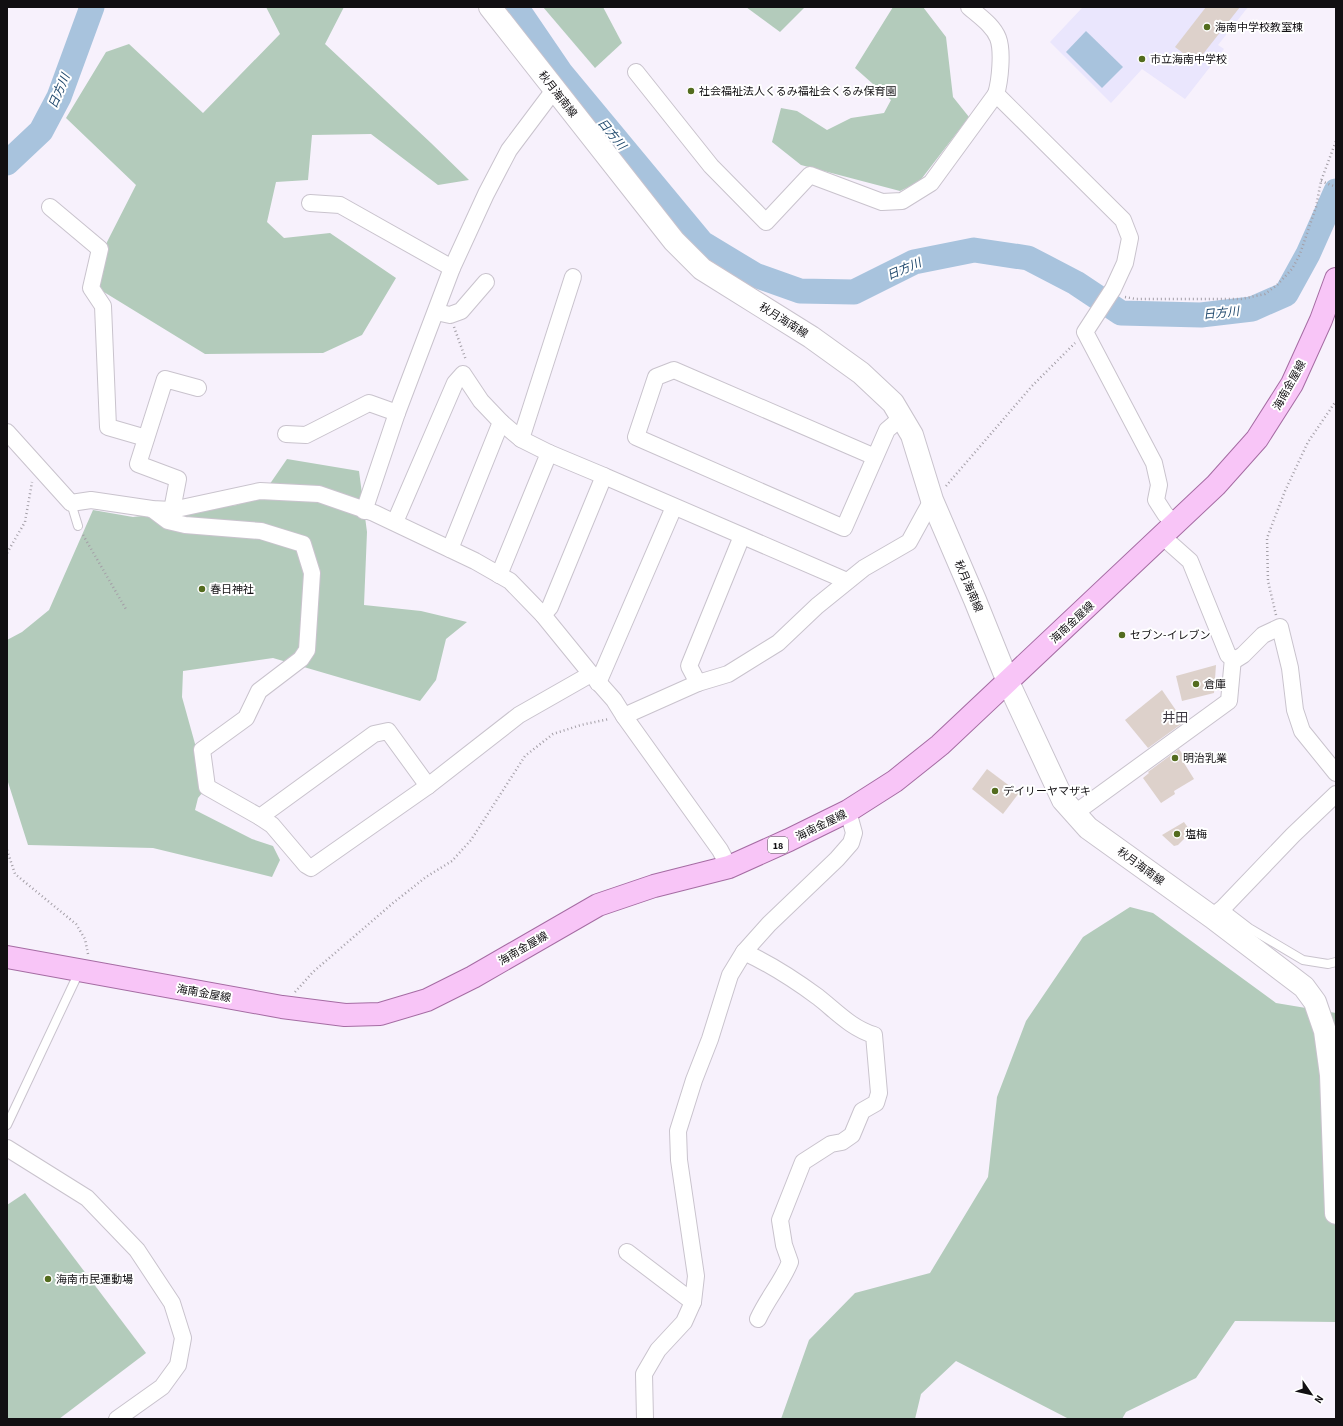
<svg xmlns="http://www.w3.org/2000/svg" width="1343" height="1426" font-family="'Source Sans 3','Noto Sans JP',sans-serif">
<rect width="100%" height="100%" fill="#f7f1fc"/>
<path fill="#eae6fd" d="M 1081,7 L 1248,7 L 1218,45 L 1224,49 L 1185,99 L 1142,69 L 1111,103 L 1050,42 L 1082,8 Z"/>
<g fill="#b3cbbb">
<path d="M 266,7 L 344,7 L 325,44 L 431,143 L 469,180 L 438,185 L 371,134 L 312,135 L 308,180 L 276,182 L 267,222 L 284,238 L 330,233 L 396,278 L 362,335 L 323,353 L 205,354 L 99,289 L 107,242 L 136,185 L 66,118 L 106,52 L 129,44 L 203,113 L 280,34 Z"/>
<path d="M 543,7 L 603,7 L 622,43 L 595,68 Z"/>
<path d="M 746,7 L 805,7 L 780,32 Z"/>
<path d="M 893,7 L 923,7 L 946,37 L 953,97 L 969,117 L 919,182 L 900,191 L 801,165 L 772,142 L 781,108 L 797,111 L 827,130 L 851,118 L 884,113 L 891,100 L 855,68 Z"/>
<path d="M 287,459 L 359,471 L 367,532 L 364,605 L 421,611 L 467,622 L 446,639 L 436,680 L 420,701 L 273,658 L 183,671 L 182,697 L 207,787 L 198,798 L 195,810 L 252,839 L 273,846 L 280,860 L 272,877 L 153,848 L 28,845 L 7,779 L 7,640 L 22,632 L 49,610 L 93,510 L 133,517 L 237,505 L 265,491 Z"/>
<path d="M 1130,907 L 1153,913 L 1276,1003 L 1336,1013 L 1336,1322 L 1235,1321 L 1196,1378 L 1126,1412 L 1122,1419 L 1069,1419 L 956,1361 L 921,1394 L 915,1419 L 781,1419 L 809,1340 L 855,1293 L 930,1273 L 988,1177 L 997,1097 L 1026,1021 L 1083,937 Z"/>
<path d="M 25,1193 L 146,1353 L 59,1419 L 7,1419 L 7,1205 Z"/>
</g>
<path fill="#a8c3dd" d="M 1086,31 L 1123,67 L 1102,88 L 1066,52 Z"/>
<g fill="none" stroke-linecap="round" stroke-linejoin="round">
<g stroke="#a8c3dd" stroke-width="25">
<path d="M 516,7 L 561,73 L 702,243 L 755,275 L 800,291 L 854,292 L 914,262 L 974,250 L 1028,258 L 1076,283 L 1121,313 L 1201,315 L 1252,309 L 1286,294 L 1308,254 L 1336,191"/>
<path d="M 7,163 L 41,131 L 59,97 L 92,7"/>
</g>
</g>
<g fill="#ddd1cb">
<path d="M 1206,7 L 1240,7 L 1196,63 L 1175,47 Z"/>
<path d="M 1216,665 L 1214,693 L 1182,701 L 1176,676 Z"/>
<path d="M 1162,690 L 1184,722 L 1148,748 L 1125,720 Z"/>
<path d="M 1179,749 L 1187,761 L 1184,763 L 1194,779 L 1174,791 L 1175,794 L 1161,803 L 1143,778 L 1149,773 L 1148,772 Z"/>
<path d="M 987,769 L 1019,793 L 1003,814 L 972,789 Z"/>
<path d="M 1184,822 L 1191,832 L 1178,845 L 1174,846 L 1162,835 Z"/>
</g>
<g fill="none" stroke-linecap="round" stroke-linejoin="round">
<defs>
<g id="lane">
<path d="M 71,503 L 78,526"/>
<path d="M 1223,908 L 1249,928 L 1303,960 L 1328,964 L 1336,962"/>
<path d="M 7,1125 L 79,972"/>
</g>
<g id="street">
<path d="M 969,7 C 979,16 993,25 998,38 C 1003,51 1000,81 996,94 L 1123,220 L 1130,238 L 1125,263 L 1113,289 L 1085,332 L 1154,463 L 1159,485 L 1156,500 L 1165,514 L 1175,524"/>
<path d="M 636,72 L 711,166 L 766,222 L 810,175 L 882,202 L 902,201 L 931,183 L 996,94"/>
<path d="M 310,203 L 340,205 L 452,268"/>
<path d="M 50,207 L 100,249 L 91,288 L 103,306 L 108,427 L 146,438"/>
<path d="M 436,312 L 450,315 L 461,311 L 486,282"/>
<path d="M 7,432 L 71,503 L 91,500 L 152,509 L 172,510 L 260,491 L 319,494 L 374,513 L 475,561 L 510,581 L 543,615 L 591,674 L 614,700 L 624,716 L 720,850 L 729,867"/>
<path d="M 286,434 L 306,435 L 369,403 L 397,413"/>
<path d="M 521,439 L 573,277"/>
<path d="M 875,457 L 674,370 L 656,377 L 636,437 L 844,528 L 887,430 L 901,418"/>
<path d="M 604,476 L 847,581"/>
<path d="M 152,509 L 168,521 L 185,525 L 261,531 L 303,544 L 312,573 L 307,650 L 301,659 L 259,691 L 246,718 L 202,750 L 207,787 L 260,817 L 374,734 L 388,731 L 428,786 L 519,715 L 591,674"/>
<path d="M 172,510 L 178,479 L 138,464 L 165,379 L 198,388"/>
<path d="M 364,511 L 397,413 L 452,268 L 486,194 L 509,150 L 554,90"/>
<path d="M 395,522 L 455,383 L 463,374 L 481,401 L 501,422 L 450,549"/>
<path d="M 1163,537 L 1190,561 L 1228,655 L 1235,660 L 1243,655 L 1263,635 L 1280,627 L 1290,668 L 1295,710 L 1302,731 L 1336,773"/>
<path d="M 499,575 L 549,453 L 521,439 L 501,422"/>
<path d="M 543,615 L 550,607 L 604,476 L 549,453"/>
<path d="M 598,683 L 674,507"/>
<path d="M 698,683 L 689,666 L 742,536"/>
<path d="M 624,716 L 698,683 L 728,674 L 778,643 L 817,606 L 864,568 L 909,542 L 932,500"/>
<path d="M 1075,813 L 1229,701 L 1233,658"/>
<path d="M 260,817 L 272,825 L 306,865 L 311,868 L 428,786"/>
<path d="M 1212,917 L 1223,908 L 1293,835 L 1336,794"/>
<path d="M 744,952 C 770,964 795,980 818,997 C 836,1011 851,1028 874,1035 L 879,1093 L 876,1103 L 862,1111 L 852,1135 L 842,1142 L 831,1144 L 803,1162 L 780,1220 L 784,1245 L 790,1262 C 782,1282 767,1299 758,1319"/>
<path d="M 7,1148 L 87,1198 L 137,1250 L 172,1303 L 183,1338 L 178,1365 L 162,1387 L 117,1419"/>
<path d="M 627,1252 L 693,1302"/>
<path d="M 645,1419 L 644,1374 L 658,1350 L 684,1322 L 693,1302 L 696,1276 L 679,1160 L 678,1131 L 694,1080 L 710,1039 L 730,975 L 744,952 L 769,924 L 837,859 L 851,843 L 854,833 L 848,811"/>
</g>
<path id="secondary" d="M 490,7 L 674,241 L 702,269 L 811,337 L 861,373 L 893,403 L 912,435 L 932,500 L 975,600 L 1008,682 L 1063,800 L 1088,828 L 1212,917 L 1304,987 L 1315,1002 L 1325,1031 L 1331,1075 L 1336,1213"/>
<path id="primary" d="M 7,957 L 282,1007 L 345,1015 L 380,1014 L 427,1000 L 473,977 L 598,905 L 654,886 L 729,867 L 789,840 L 848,811 L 895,781 L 940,745 L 1216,485 L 1257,439 L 1292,384 L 1321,320 L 1336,279"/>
</defs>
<use href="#lane" stroke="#c9c3cd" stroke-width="10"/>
<use href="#street" stroke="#c9c3cd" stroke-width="18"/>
<use href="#secondary" stroke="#c9c3cd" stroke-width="24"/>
<use href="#primary" stroke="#a56ca3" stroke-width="24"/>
<g stroke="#a49fa7" stroke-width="2.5" stroke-dasharray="1 3" stroke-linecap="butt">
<path d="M 1321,181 L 1336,187"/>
<path d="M 1125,297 L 1136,299 L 1241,299 L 1265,294 L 1277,285 L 1292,269 L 1300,254 L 1316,207 L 1321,181 L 1336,141"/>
<path d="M 454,327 L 466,360"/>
<path d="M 946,486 L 1032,386 L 1075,343"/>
<path d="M 83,535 L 127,611"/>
<path d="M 7,553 L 25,522 L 32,482"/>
<path d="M 1276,615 L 1268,581 L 1267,538 L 1285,491 L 1308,442 L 1336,401"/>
<path d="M 7,850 L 15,874 L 76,924 L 85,939 L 88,954"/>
<path d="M 295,992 L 313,972 L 393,903 L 426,877 L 452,861 L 471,840 L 525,756 L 553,734 L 581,725 L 609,719"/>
</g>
<use href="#lane" stroke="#fff" stroke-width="8"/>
<use href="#street" stroke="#fff" stroke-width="16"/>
<use href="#secondary" stroke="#fff" stroke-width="22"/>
<use href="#primary" stroke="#f8c5f7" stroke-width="22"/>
</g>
<g fill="#536c1e" stroke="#fff" stroke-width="1.5">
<circle cx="1207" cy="27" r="4"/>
<circle cx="1142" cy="59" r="4"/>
<circle cx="691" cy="91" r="4"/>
<circle cx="202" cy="589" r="4"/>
<circle cx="1122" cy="635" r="4"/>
<circle cx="1196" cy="684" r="4"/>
<circle cx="1175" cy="758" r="4"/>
<circle cx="995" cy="791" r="4"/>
<circle cx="1177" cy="834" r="4"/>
<circle cx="48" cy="1279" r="4"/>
</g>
<g text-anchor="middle" stroke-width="4" stroke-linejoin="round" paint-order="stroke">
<rect fill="#fff" stroke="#585759" stroke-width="1" x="768" y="837" width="20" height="16" rx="3"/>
<g font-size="10" font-weight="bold" fill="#110f12">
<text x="778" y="849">18</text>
</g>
<g font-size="11" fill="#110f12" stroke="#fff" text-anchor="start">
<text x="1215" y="31">海南中学校教室棟</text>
<text x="1150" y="63">市立海南中学校</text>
<text x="699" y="95">社会福祉法人くるみ福祉会くるみ保育園</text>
<text x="210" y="593">春日神社</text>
<text x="1130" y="639">セブン-イレブン</text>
<text x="1204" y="688">倉庫</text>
<text x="1183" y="762">明治乳業</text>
<text x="1003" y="795">デイリーヤマザキ</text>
<text x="1185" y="838">塩梅</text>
<text x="56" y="1283">海南市民運動場</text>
</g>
<g font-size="11" fill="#110f12" stroke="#fff">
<text transform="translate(558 94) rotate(52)" y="4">秋月海南線</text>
<text transform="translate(784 320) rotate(32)" y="4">秋月海南線</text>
<text transform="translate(1289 385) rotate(-61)" y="4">海南金屋線</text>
<text transform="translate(969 586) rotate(67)" y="4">秋月海南線</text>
<text transform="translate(1072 622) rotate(-43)" y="4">海南金屋線</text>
<text transform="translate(821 825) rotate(-26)" y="4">海南金屋線</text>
<text transform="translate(1141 866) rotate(36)" y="4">秋月海南線</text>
<text transform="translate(523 948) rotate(-30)" y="4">海南金屋線</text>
<text transform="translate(204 993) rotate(10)" y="4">海南金屋線</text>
</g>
<g font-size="12" font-style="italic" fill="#20496d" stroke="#fff">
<text transform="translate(59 91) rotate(-67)" y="4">日方川</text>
<text transform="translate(612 134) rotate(50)" y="4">日方川</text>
<text transform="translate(904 269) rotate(-23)" y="4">日方川</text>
<text transform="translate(1221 313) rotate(-6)" y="4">日方川</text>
</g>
<g font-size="13" fill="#3c3740" stroke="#fff">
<text x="1175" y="722">井田</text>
</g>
</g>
<rect width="1343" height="1426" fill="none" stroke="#110f12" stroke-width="16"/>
<g transform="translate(1311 1394) rotate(124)" stroke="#ffffff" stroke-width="3" paint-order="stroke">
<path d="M0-3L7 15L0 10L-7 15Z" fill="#110f12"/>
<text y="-6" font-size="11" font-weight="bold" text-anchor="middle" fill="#110f12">N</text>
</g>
</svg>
